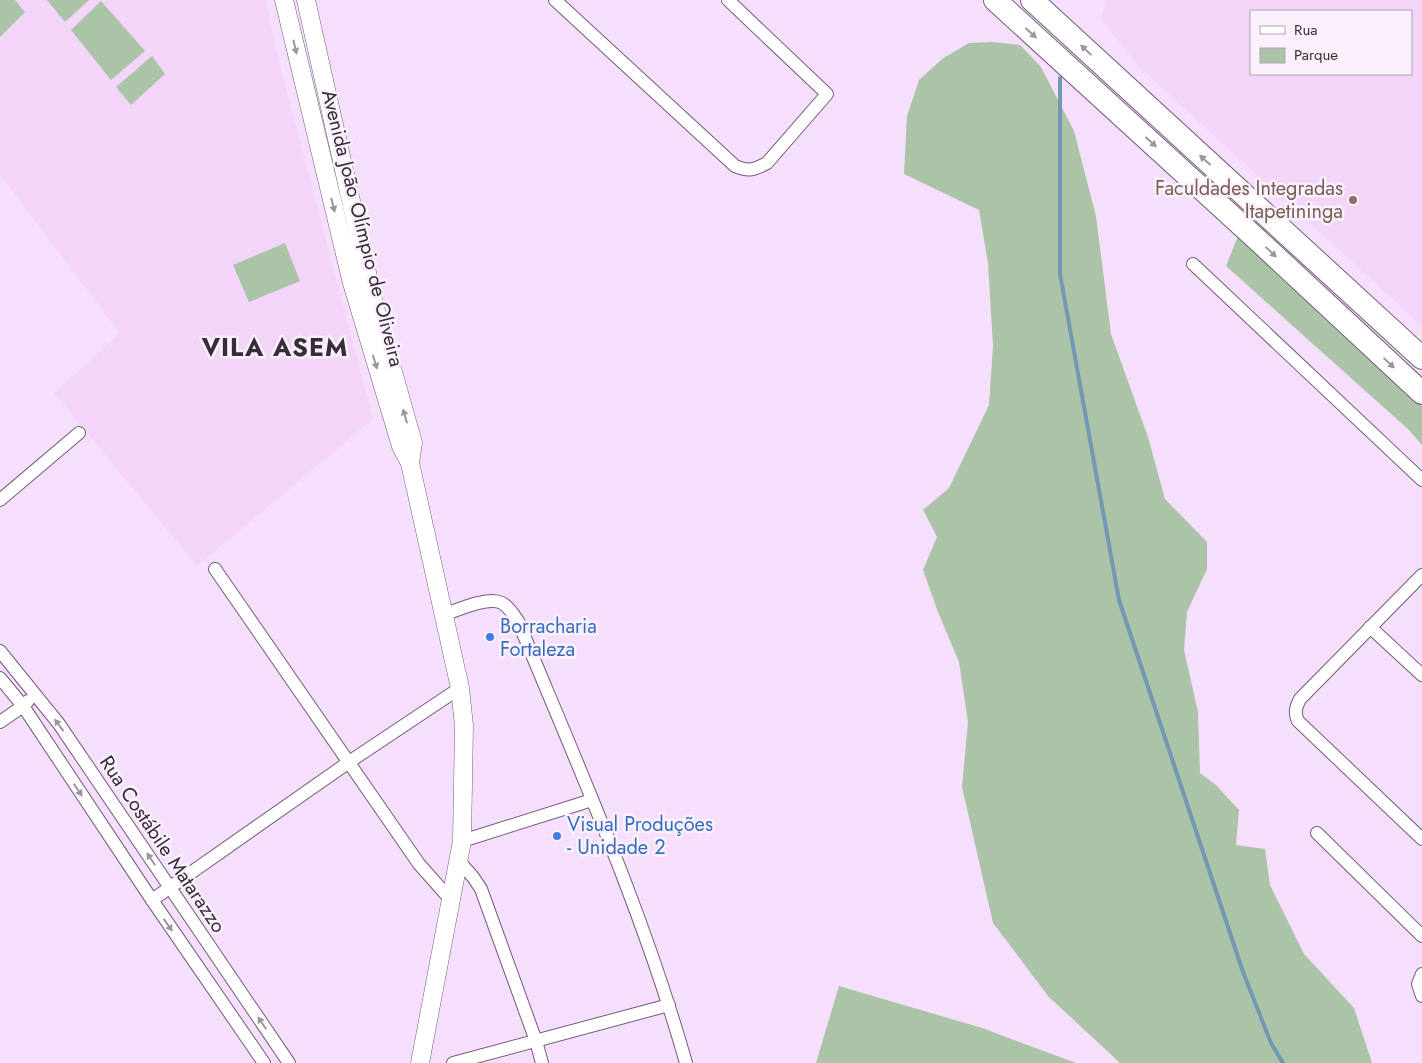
<svg xmlns="http://www.w3.org/2000/svg" width="1422" height="1063" font-family="Jost,sans-serif">
<rect width="100%" height="100%" fill="#f6dffc"/>
<g fill="#f2d5f9" fill-rule="evenodd">
<path d="M 0,0 L 266,0 L 275,46 L 373,419 L 197,566 L 54,393 L 120,333 L 0,175 Z"/>
<path d="M 1107,0 L 1422,0 L 1422,326 L 1137,65 L 1101,18 ZM 1411,11 L 1411,74 L 1251,74 L 1251,11 Z"/>
</g>
<g fill="#abc3a6">
<path d="M 0,0 L 15,0 L 25,12 L 0,37 Z"/>
<path d="M 47,0 L 89,0 L 65,22 Z"/>
<path d="M 101,1 L 145,51 L 111,80 L 71,30 Z"/>
<path d="M 993,42 L 1020,45 L 1041,67 L 1074,131 L 1096,216 L 1111,334 L 1148,437 L 1165,499 L 1207,542 L 1207,569 L 1187,612 L 1184,650 L 1198,712 L 1200,773 L 1216,785 L 1239,810 L 1236,845 L 1265,849 L 1270,885 L 1304,954 L 1354,1008 L 1372,1063 L 1120,1063 L 1049,997 L 993,923 L 962,787 L 968,722 L 959,662 L 938,612 L 923,570 L 937,537 L 923,510 L 949,488 L 989,405 L 993,346 L 988,263 L 979,210 L 904,174 L 907,116 L 919,80 L 942,59 L 969,43 Z"/>
<path d="M 152,56 L 165,74 L 131,105 L 116,87 Z"/>
<path d="M 1240,231 L 1386,368 L 1422,406 L 1422,445 L 1409,430 L 1226,266 Z"/>
<path d="M 285,243 L 300,281 L 249,302 L 233,265 Z"/>
<path d="M 839,986 L 982,1028 L 1076,1063 L 816,1063 Z"/>
</g>
<g fill="none" stroke-linecap="round" stroke-linejoin="round">
<path stroke="#7398b4" stroke-width="4" d="M 1060,78 L 1060,274 L 1119,600 L 1243,972 L 1271,1043 L 1283,1063"/>
<defs>
<g id="street">
<path d="M 555,0 L 735,166 C 749,172 754,170 767,163 L 827,94 L 728,0"/>
<path d="M 1193,264 L 1422,480"/>
<path d="M 0,500 L 79,433"/>
<path d="M 215,569 L 419,864 L 450,899"/>
<path d="M 1422,575 L 1300,699 C 1296,707 1294,712 1298,721 L 1422,839"/>
<path d="M 443,615 C 458,610 487,596 502,603 C 509,607 513,614 518,621 C 578,766 643,911 686,1063"/>
<path d="M 1370,627 L 1422,675"/>
<path d="M 0,651 L 59,724 L 289,1063"/>
<path d="M 0,678 L 23,706 L 152,900 L 264,1063"/>
<path d="M 0,722 L 23,706 L 28,701"/>
<path d="M 1317,833 L 1422,936"/>
<path d="M 462,841 L 592,800"/>
<path d="M 458,860 L 473,877 L 481,889 L 536,1041 L 542,1063"/>
<path d="M 152,900 L 349,762 L 460,688"/>
<path d="M 1422,974 L 1418,984 L 1422,996"/>
<path d="M 453,1063 L 669,1005"/>
</g>
<g id="secondary">
<path d="M 284,0 L 352,283 L 401,446 L 410,463 L 460,688 L 464,726 L 462,841 L 420,1063"/>
<path d="M 306,0 L 374,304 L 413,443 L 410,463"/>
</g>
<g id="highway">
<path d="M 995,0 L 1262,244 L 1422,393"/>
<path d="M 1032,0 L 1422,358"/>
</g>
</defs>
<use href="#street" stroke="#725d77" stroke-width="14"/>
<use href="#secondary" stroke="#725d77" stroke-width="19"/>
<use href="#highway" stroke="#725d77" stroke-width="24"/>
<use href="#street" stroke="#fff" stroke-width="12"/>
<use href="#secondary" stroke="#fff" stroke-width="18"/>
<use href="#highway" stroke="#fff" stroke-width="22"/>
</g>
<defs><path id="oneway-solid" d="M-6-.8H1V-3.2L6.5 0L1 3.2V.8H-6Z" transform="scale(1.25)"/></defs>
<g fill="#9a969c">
<use href="#oneway-solid" transform="translate(1031 33) rotate(42)"/>
<use href="#oneway-solid" transform="translate(295 47) rotate(77)"/>
<use href="#oneway-solid" transform="translate(1086 50) rotate(-137)"/>
<use href="#oneway-solid" transform="translate(1151 142) rotate(42)"/>
<use href="#oneway-solid" transform="translate(1205 160) rotate(-138)"/>
<use href="#oneway-solid" transform="translate(333 205) rotate(76)"/>
<use href="#oneway-solid" transform="translate(1271 252) rotate(43)"/>
<use href="#oneway-solid" transform="translate(375 362) rotate(73)"/>
<use href="#oneway-solid" transform="translate(1389 363) rotate(43)"/>
<use href="#oneway-solid" transform="translate(405 416) rotate(-106)"/>
<use href="#oneway-solid" transform="translate(59 725) rotate(-126)"/>
<use href="#oneway-solid" transform="translate(78 790) rotate(56)"/>
<use href="#oneway-solid" transform="translate(151 859) rotate(-124)"/>
<use href="#oneway-solid" transform="translate(168 925) rotate(55)"/>
<use href="#oneway-solid" transform="translate(262 1023) rotate(-124)"/>
</g>
<circle fill="#8d6e63" stroke="#fbf1fd" stroke-width="2" cx="1353" cy="200" r="5"/>
<g fill="#3f7fe0" stroke="#fbf1fd" stroke-width="2">
<circle cx="490" cy="637" r="5"/>
<circle cx="557" cy="836" r="5"/>
</g>
<g text-anchor="middle" stroke-width="5" stroke-linejoin="round" paint-order="stroke">
<g font-size="20" fill="#785e54" stroke="#fbf1fd" text-anchor="end">
<text x="1343" y="195">Faculdades Integradas<tspan x="1343" dy="23">Itapetininga</tspan></text>
</g>
<g font-size="20" fill="#362d38" stroke="#fbf1fd">
<text transform="translate(363 228) rotate(76)" y="7">Avenida João Olímpio de Oliveira</text>
<text transform="translate(163 844) rotate(56)" y="7">Rua Costábile Matarazzo</text>
</g>
<g font-size="20" fill="#366cbe" stroke="#fbf1fd" text-anchor="start">
<text x="500" y="633">Borracharia<tspan x="500" dy="23">Fortaleza</tspan></text>
<text x="567" y="831">Visual Produções<tspan x="567" dy="23">- Unidade 2</tspan></text>
</g>
<g font-size="25" font-weight="bold" letter-spacing="1" fill="#362d38" stroke="#fbf1fd">
<text x="275" y="356">VILA ASEM</text>
</g>
</g>
<rect x="1250" y="10" width="162" height="65" fill="#fbf1fd" stroke="#aca3ae"/>
<rect x="1260" y="26" width="25" height="8" fill="#ffffff" stroke="#aca3ae"/>
<text x="1294" y="35" font-size="15" fill="#362d38">Rua</text>
<rect x="1260" y="48" width="25" height="15" fill="#abc3a6" stroke="#aca3ae"/>
<text x="1294" y="60" font-size="15" fill="#362d38">Parque</text>
</svg>
